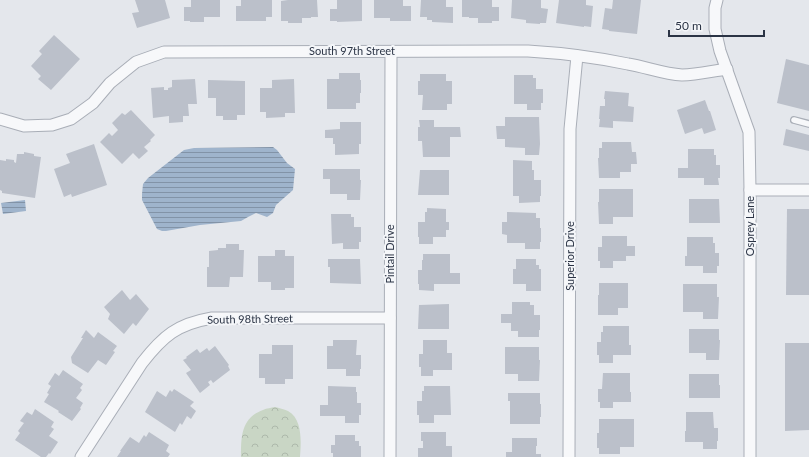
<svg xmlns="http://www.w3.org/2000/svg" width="809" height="457" font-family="Lato,sans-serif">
<defs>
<pattern id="forest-crowns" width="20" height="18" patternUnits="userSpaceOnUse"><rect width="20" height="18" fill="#c9d6c5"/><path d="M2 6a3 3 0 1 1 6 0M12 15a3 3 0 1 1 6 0" fill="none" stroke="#adb8ab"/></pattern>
<pattern id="water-rules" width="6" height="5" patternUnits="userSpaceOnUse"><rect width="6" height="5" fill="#9fb4cc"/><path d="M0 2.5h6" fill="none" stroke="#8293a7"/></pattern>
</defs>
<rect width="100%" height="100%" fill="#e4e7ec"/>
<path fill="url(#forest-crowns)" d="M 275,407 C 279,408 284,409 288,411 C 303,419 301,443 300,457 L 241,457 C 241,437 241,418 263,410 C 267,408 271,408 275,407 Z"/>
<g fill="url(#water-rules)">
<path d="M 273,147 L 277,150 L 287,163 L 295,169 L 293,190 L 276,205 L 273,213 L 267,217 L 256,213 L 248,217 L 241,221 L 200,225 L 166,231 L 162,231 L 157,229 L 142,200 L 142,194 L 143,184 L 148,178 L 184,150 L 194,148 Z"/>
<path d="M 25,200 L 26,211 L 3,214 L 1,203 Z"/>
</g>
<g fill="#bbc0ca">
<path d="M 135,0 L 165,0 L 170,18 L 137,28 L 132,13 L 139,12 Z"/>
<path d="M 191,0 L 220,0 L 220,17 L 204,17 L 204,22 L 190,22 L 190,21 L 184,21 L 184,7 L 191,7 Z"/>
<path d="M 241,0 L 272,0 L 272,17 L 266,17 L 266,21 L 236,21 L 236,6 L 241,6 Z"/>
<path d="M 288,0 L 317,0 L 318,17 L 311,17 L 311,18 L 302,18 L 302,23 L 288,23 L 288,21 L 281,21 L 281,1 Z"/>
<path d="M 337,0 L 362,0 L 362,21 L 337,22 L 337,21 L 330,21 L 330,9 L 337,9 Z"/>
<path d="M 374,0 L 403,0 L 403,6 L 411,6 L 411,21 L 390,21 L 390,18 L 374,18 Z"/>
<path d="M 421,0 L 446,0 L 446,7 L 453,7 L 453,23 L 432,22 L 432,20 L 427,20 L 427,17 L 420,17 Z"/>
<path d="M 462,0 L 492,0 L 492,7 L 499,7 L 499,21 L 492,21 L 492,23 L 478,23 L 478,18 L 469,18 L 469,17 L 462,17 Z"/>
<path d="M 512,0 L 541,0 L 541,8 L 548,9 L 546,23 L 540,23 L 540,24 L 526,23 L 526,20 L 511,18 Z"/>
<path d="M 559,0 L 586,0 L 586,5 L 593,6 L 591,27 L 584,26 L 584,27 L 556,23 Z"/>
<path d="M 613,0 L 641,0 L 637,34 L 609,31 L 609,30 L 602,29 L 605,8 L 612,9 Z"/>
<path d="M 54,35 L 80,59 L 51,90 L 38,79 L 41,76 L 31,66 L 42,54 L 39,51 Z"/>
<path d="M 786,59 L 809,65 L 809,111 L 777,103 Z"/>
<path d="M 339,73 L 360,73 L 360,80 L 361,80 L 361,93 L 360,93 L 360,103 L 356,103 L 356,109 L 327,109 L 327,79 L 339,79 Z"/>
<path d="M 420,74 L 446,74 L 446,81 L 452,81 L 452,104 L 447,104 L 447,110 L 422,110 L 423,95 L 418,95 L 418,81 L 420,81 Z"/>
<path d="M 514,75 L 533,75 L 533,78 L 536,78 L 536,89 L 543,89 L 543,103 L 541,103 L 541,110 L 527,110 L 527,104 L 514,104 Z"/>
<path d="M 195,79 L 197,104 L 188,104 L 189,116 L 183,116 L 183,122 L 169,123 L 169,116 L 153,118 L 151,88 L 164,87 L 164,90 L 168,90 L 168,88 L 172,87 L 172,80 Z"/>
<path d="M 294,79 L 295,113 L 285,113 L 285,117 L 266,118 L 266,112 L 260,112 L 260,88 L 272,88 L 272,80 Z"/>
<path d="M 208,80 L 245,81 L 245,115 L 237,115 L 237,120 L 223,120 L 223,116 L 216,116 L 216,98 L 208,98 Z"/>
<path d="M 605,91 L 629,93 L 628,106 L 634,107 L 633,122 L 613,121 L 613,128 L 599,127 L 600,119 L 599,119 L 600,106 L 605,106 L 605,99 L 604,99 Z"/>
<path d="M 705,100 L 709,111 L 710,111 L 716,130 L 704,134 L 702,128 L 685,134 L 677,110 Z"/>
<path d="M 131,110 L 155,135 L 150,140 L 151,141 L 144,147 L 148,151 L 139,159 L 133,153 L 122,164 L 100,142 L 109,133 L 112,136 L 118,130 L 112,123 L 122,113 L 125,115 Z"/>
<path d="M 505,117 L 539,117 L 540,144 L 539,155 L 525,155 L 525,148 L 505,147 L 505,139 L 497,139 L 496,126 L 505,126 Z"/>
<path d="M 419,120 L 434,120 L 434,127 L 460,127 L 461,137 L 450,137 L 450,157 L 423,157 L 422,141 L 418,141 L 418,127 L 420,127 Z"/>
<path d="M 340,122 L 361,122 L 361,144 L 359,144 L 359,154 L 335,155 L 335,144 L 333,144 L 333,138 L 325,138 L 325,130 L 340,129 Z"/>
<path d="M 786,129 L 809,135 L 809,151 L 783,145 Z"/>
<path d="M 602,142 L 631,142 L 632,152 L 636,152 L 637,164 L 631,164 L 631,172 L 620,172 L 620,178 L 599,178 L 598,158 L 599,158 L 599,148 L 602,148 Z"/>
<path d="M 94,144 L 107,185 L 72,197 L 71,194 L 64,197 L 54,169 L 70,163 L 66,154 Z"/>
<path d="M 688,149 L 714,149 L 714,155 L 716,155 L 716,165 L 720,165 L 720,178 L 718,178 L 719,185 L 704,185 L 704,178 L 678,178 L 678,168 L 688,168 Z"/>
<path d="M 24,152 L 34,154 L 34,156 L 41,157 L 35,198 L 2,193 L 2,191 L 0,190 L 0,160 L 6,161 L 6,159 L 14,160 L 14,162 L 16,163 L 17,154 L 24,154 Z"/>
<path d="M 513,160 L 532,161 L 532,170 L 534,170 L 534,180 L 541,180 L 541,196 L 540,196 L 540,202 L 519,203 L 519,196 L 513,196 Z"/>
<path d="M 323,169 L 360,169 L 360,180 L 361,180 L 360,200 L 347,200 L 347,194 L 330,194 L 330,179 L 323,179 Z"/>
<path d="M 420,170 L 449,170 L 449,195 L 418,195 Z"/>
<path d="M 599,189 L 633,189 L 633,217 L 613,217 L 613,224 L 599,224 L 598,202 L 599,202 Z"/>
<path d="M 689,199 L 719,199 L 720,223 L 689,223 Z"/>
<path d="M 427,208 L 446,209 L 446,222 L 449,222 L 449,230 L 446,230 L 446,237 L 433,237 L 433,244 L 419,244 L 419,237 L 418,237 L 418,222 L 425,222 L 425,212 L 427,212 Z"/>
<path d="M 787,209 L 809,209 L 809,295 L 786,295 Z"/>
<path d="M 507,212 L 536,213 L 536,218 L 540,218 L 540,228 L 541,228 L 541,242 L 540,242 L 540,249 L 525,249 L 525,243 L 507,243 L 507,235 L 502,234 L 502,222 L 507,222 Z"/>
<path d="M 331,214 L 351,214 L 351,217 L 354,217 L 354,227 L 361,227 L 361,242 L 359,242 L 359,249 L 343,249 L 343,243 L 332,244 Z"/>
<path d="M 602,236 L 627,236 L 627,246 L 635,246 L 635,256 L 626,256 L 626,261 L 613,261 L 613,268 L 600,268 L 600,261 L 598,261 L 598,247 L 602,247 Z"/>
<path d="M 687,237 L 713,237 L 713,243 L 715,243 L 715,253 L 719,253 L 719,266 L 717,266 L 717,273 L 703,273 L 703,266 L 685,266 L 685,256 L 687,256 Z"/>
<path d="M 226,244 L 239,244 L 239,250 L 244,250 L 243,277 L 230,277 L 229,287 L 207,287 L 207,267 L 209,267 L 209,251 L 218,250 L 218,248 L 226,248 Z"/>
<path d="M 275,250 L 285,250 L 285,256 L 294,256 L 294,288 L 285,288 L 285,290 L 271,290 L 271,282 L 258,282 L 258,256 L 275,256 Z"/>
<path d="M 423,254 L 450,254 L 450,273 L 460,273 L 460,284 L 434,284 L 434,291 L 419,290 L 419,284 L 418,284 L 418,270 L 422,270 L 422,260 L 423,260 Z"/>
<path d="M 328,259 L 360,259 L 361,284 L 330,283 L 330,267 L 328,267 Z"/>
<path d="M 516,259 L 536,259 L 536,265 L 539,265 L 539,269 L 541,269 L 541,291 L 526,291 L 526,284 L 513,284 L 513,269 L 516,269 Z"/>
<path d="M 599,283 L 628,283 L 628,308 L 618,308 L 618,315 L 598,315 L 598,295 L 599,295 Z"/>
<path d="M 683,284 L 717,284 L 717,297 L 719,297 L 718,319 L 703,319 L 703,312 L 683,312 Z"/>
<path d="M 122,290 L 130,300 L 136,294 L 149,309 L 136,326 L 133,323 L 124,334 L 108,319 L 110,314 L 104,307 Z"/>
<path d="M 512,302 L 530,302 L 530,305 L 534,305 L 534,315 L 540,315 L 540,330 L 539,330 L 539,337 L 518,337 L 518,331 L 511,331 L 511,323 L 501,323 L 501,314 L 512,314 Z"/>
<path d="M 449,304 L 449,329 L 418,329 L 419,305 Z"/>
<path d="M 603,326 L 629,326 L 629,345 L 631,345 L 631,355 L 613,355 L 613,363 L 599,363 L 599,355 L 597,355 L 597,342 L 601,342 L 601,332 L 603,332 Z"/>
<path d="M 689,329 L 719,329 L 719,340 L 720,340 L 719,360 L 706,360 L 706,353 L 689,353 Z"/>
<path d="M 86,330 L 94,338 L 98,332 L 117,346 L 113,351 L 115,352 L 106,365 L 98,360 L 88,373 L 72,363 L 71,357 L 83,338 L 81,338 Z"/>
<path d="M 333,340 L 357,340 L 356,355 L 361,355 L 361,369 L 360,369 L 360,376 L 346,376 L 346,369 L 327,369 L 327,346 L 333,346 Z"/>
<path d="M 423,340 L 447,340 L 447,353 L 452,353 L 452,370 L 433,370 L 433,376 L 421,376 L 421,367 L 419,367 L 419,354 L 423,354 Z"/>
<path d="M 785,343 L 809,343 L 809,430 L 785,431 Z"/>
<path d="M 272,345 L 293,345 L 293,379 L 285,379 L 285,384 L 265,384 L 265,378 L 259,378 L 259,354 L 272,354 Z"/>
<path d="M 215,346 L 229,365 L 228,366 L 230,370 L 213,383 L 211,380 L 208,382 L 210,385 L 200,393 L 186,373 L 191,370 L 183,360 L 187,358 L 186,357 L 197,349 L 200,353 L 207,348 L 209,351 Z"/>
<path d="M 505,347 L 539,347 L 539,360 L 540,360 L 539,381 L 518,381 L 518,374 L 505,374 Z"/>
<path d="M 63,370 L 83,384 L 80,388 L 82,390 L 76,398 L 83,403 L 80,408 L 81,409 L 72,421 L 58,412 L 59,411 L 44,402 L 49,394 L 47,393 L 51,386 L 48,384 L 55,373 L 59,376 Z"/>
<path d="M 603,373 L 630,373 L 630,392 L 631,392 L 631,402 L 613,402 L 613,408 L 600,408 L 600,402 L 598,402 L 598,389 L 602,389 Z"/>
<path d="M 689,374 L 719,374 L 719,385 L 720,385 L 720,398 L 689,398 Z"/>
<path d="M 328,386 L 356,387 L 356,392 L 357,392 L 357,403 L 361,403 L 361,415 L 359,415 L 359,423 L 345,423 L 345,416 L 320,416 L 320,405 L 328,405 Z"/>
<path d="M 424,386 L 450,386 L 451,415 L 434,415 L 434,423 L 419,423 L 419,415 L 417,415 L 417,401 L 422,401 L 422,391 L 424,391 Z"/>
<path d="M 174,389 L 194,402 L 190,406 L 196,411 L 191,419 L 187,416 L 182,425 L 180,423 L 175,432 L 145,412 L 157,391 L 166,397 L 170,390 L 172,392 Z"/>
<path d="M 508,393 L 540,393 L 540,404 L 541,404 L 541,417 L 540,417 L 540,424 L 510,424 L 510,401 L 508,401 Z"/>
<path d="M 35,409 L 54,422 L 51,427 L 54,429 L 49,436 L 58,442 L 50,454 L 49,453 L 46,457 L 41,457 L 15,440 L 20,433 L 18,431 L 24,423 L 20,421 L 27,412 L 32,415 Z"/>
<path d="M 686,412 L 713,412 L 714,428 L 718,428 L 718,441 L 717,441 L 717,449 L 703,449 L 703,442 L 685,442 L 685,431 L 686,431 Z"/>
<path d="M 599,419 L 634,419 L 634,447 L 620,447 L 620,454 L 599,454 L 599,448 L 597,448 L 597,433 L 599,433 Z"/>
<path d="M 149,432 L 169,445 L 166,451 L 170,454 L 168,457 L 117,457 L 121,451 L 120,451 L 130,437 L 139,443 L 144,435 L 146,437 Z"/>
<path d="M 421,432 L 446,432 L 446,446 L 452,446 L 452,457 L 418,457 L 418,448 L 423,448 L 423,441 L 421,441 Z"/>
<path d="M 335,435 L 355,435 L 355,441 L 359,441 L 359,446 L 361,446 L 361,457 L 333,457 L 333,453 L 331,453 L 331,445 L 335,445 Z"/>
<path d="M 512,438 L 537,438 L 537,446 L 536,446 L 536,454 L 541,454 L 541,457 L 506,457 L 506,452 L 512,452 Z"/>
</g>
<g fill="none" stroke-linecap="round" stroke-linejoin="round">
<defs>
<path id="service" d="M 794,120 L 809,124"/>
<g id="minor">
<path d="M 717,0 L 715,8 L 715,29 L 720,51 L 749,132 L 750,190 L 750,457"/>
<path d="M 0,119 L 24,126 L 52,125 L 71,119 L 93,103 L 110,83 L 136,62 L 164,52 L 528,51 C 561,53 595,57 628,64 C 646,67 664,74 682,75 C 697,75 712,71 727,69"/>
<path d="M 750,190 L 809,190"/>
<path d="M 81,457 L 142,363 C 163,336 177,324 212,318 L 390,318"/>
<path d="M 390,457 L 391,52"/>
<path d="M 569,457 L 570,129 L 577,56"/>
</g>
</defs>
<use href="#service" stroke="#a9aeb7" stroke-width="8"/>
<use href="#minor" stroke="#a9aeb7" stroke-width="13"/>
<use href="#service" stroke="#f7f8fa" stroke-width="5.5"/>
<use href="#minor" stroke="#f7f8fa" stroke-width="11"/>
</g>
<g text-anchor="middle" stroke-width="4" stroke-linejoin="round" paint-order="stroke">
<g font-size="11" fill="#2b3445" stroke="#f4f6f9">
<text x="352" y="55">South 97th Street</text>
<text transform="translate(750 226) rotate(-90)" y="4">Osprey Lane</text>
<text transform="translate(390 254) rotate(-90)" y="4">Pintail Drive</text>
<text transform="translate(570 256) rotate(-90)" y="4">Superior Drive</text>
<text transform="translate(250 319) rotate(-1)" y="4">South 98th Street</text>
</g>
</g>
<path d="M669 30v6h95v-6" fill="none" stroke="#2b3445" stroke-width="2"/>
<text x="675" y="30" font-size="12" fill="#2b3445" stroke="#f4f6f9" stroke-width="3" paint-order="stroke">50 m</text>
</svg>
